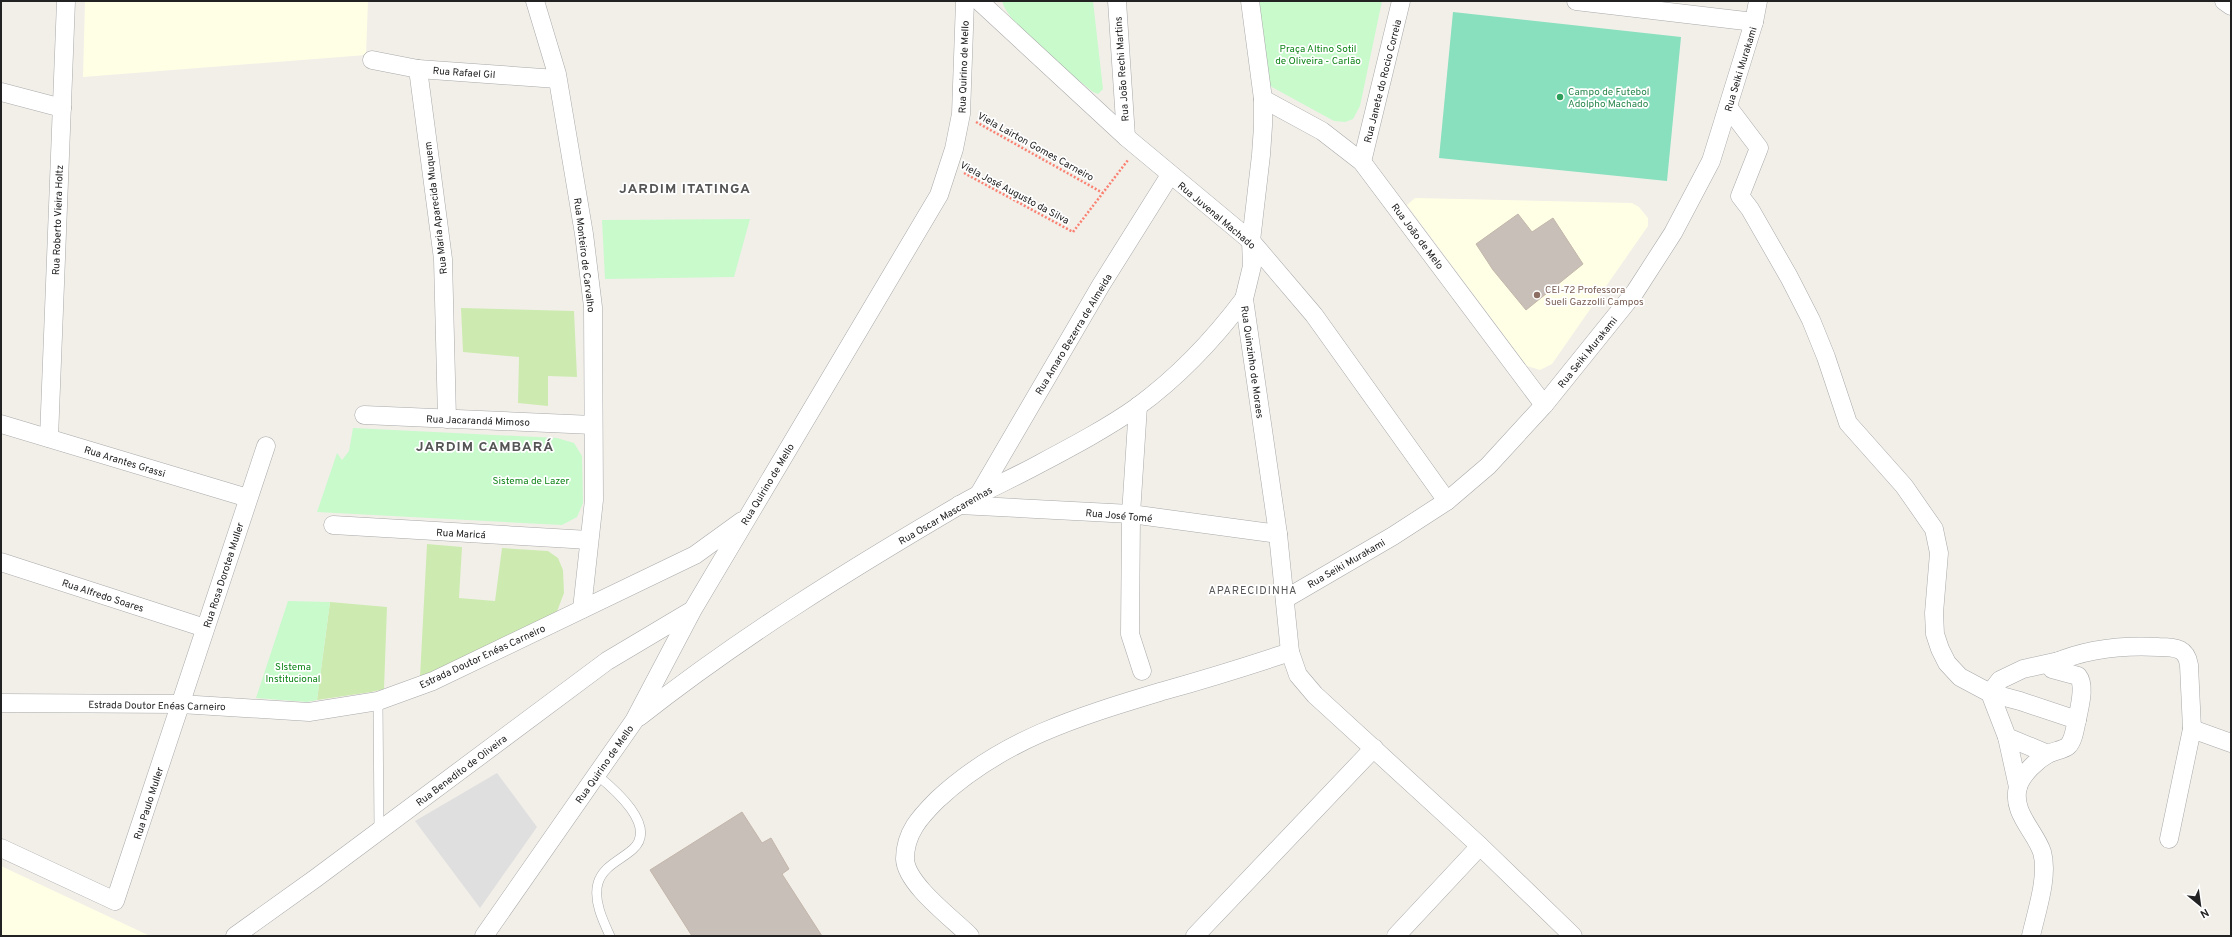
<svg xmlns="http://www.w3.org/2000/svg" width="2232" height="937" font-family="Overpass,sans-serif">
<rect width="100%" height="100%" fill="#f2efe9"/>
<path fill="#e0dfdf" d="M 497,773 L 537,827 L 480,908 L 415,821 Z"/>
<g fill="#ffffe5">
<path d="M 85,1 L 368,1 L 366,55 L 83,77 Z"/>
<path d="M 1415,198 L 1632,203 L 1639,207 L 1648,218 L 1648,226 L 1552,364 L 1540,370 L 1527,366 L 1407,205 Z"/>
<path d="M 1,866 L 150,936 L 1,936 Z"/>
</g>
<g fill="#cdebb0">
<path d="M 461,308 L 574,311 L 577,377 L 548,376 L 548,406 L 518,403 L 519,357 L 463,352 Z"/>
<path d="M 427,544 L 462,547 L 459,598 L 495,601 L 502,548 L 548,551 L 558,558 L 563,570 L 564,593 L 556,614 L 420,677 Z"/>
<path d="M 330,602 L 387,607 L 384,689 L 371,692 L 317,700 Z"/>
</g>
<g fill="#c8facc">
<path d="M 1002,1 L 1093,1 L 1103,89 L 1098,94 L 1093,92 C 1069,71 1011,30 1002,1 Z"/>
<path d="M 1257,1 L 1382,1 L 1360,106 L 1353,119 L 1345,122 L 1334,121 L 1270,86 Z"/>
<path d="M 750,219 L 734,277 L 605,279 L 602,220 Z"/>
<path d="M 353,428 L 557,438 L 574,443 L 582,456 L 583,503 L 577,517 L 562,525 L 317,512 L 337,453 L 342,460 L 349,451 Z"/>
<path d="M 288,601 L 330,602 L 317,700 L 307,702 L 256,698 Z"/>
</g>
<path fill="#88e0be" d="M 1453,12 L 1681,37 L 1667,181 L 1439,158 Z"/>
<g fill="#c7bfb8" stroke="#c4b6ab">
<path d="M 1518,214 L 1532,232 L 1553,218 L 1583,264 L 1526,310 L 1493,270 L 1476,244 Z"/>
<path d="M 742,812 L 762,843 L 771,838 L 789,869 L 782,874 L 822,936 L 692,936 L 650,870 Z"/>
</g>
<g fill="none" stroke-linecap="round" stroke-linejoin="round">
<defs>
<g id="service">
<path d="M 378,701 L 379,830"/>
<path d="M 597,775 C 614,789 658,826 633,849 C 621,860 603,866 598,883 C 593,900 603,921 610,936"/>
</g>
<g id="minor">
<path d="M 535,1 L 557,74 L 584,234 L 593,307 L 594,500 L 582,609"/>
<path d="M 979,1 L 1126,137 L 1251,241 L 1314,315 L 1447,501"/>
<path d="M 1117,1 L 1126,137"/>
<path d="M 1250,1 L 1263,99 L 1263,126 L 1261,155 L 1251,241 L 1252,266 L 1244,299 L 1278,534 L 1290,652 L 1298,675 L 1315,695 L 1480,846 L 1573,936"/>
<path d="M 1576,1 L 1754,22"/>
<path d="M 2224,1 L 2231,6"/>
<path d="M 372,60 L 418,69 L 557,79"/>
<path d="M 418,69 L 443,259 L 447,419"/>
<path d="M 1,92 L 62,108"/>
<path d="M 1263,99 L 1322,131 L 1362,162 L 1544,405"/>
<path d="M 1728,107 L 1759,148 L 1740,196 L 1750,209 L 1789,277 L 1811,320 L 1826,357 L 1848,423 L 1904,486 L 1934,529 L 1939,553 L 1934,613 L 1935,634 L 1940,649 L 1947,663 L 1960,677 L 1990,693 L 2020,701 L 2077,720 C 2075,727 2074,740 2068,746 C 2063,750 2054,751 2048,754 C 2037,760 2022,774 2018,787 C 2011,812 2035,831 2042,852 C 2049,876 2036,913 2031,936"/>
<path d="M 1362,162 L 1401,1"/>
<path d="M 1138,406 L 1131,514 L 1130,634 L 1142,671"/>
<path d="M 364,415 L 593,425"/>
<path d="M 1,424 L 248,498"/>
<path d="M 49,438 L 66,1"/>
<path d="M 979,494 L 1101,285 L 1170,175"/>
<path d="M 959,505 L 1131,514 L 1278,534"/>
<path d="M 333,525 L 589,540"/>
<path d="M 1,562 L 205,628"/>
<path d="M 1285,599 L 1393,536 L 1447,501 L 1488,466 L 1544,405 L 1635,292 L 1673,233 L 1711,161 L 1754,22 L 1758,1"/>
<path d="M 1,703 L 180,704 L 309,712 L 378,701 L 433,681 L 695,555 L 742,521"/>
<path d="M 639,717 C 739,638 849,570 958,506 C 985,490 1014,478 1041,463 C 1073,446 1107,428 1137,407 C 1178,377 1214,339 1244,299"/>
<path d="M 2077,720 C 2079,708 2086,686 2078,676 L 2052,669 L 2054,663 C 2086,649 2123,645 2159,647 C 2166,647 2174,647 2180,650 C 2186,653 2188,659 2189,665 L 2192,729"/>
<path d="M 2007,737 L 2018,787"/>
<path d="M 2048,754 L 2007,737 L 1990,693 L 2000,680 L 2023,669 L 2059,661"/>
<path d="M 2169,839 L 2192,729 L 2231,743"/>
<path d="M 1,848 L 115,901 L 266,446"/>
<path d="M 235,936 L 316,878 L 607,661 L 691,611"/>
<path d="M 484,936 L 634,721 L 692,611 L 939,195 L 954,149 L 961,114 L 965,1"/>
<path d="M 970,936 C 952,918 906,884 905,859 C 905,833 920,817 937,800 C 1002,739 1080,716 1163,691 C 1206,679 1248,666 1290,652"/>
<path d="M 1195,936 L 1374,748"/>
<path d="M 1396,936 L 1480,846"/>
</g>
</defs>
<use href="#service" stroke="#a9a9a9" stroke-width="10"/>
<use href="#minor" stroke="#a9a9a9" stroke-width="19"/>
<g stroke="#fa8072" stroke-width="2.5" stroke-dasharray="2 2" stroke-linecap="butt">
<path d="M 976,122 L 1103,193"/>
<path d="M 964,173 L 1073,232 L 1128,160"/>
</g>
<use href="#service" stroke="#fff" stroke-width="9"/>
<use href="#minor" stroke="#fff" stroke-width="18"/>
</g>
<circle fill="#2e9e5b" stroke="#fff" stroke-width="1.5" cx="1560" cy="97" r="4"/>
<circle fill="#8d6e63" stroke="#fff" stroke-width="1.5" cx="1537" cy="295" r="4"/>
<g text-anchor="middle" stroke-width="3.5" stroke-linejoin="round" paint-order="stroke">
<g font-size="10" fill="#0c8416" stroke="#fff">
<text x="1318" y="52">Praça Altino Sotil<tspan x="1318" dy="12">de Oliveira - Carlão</tspan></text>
<text x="531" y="484">Sistema de Lazer</text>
<text x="293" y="670">SIstema<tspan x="293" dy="12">Institucional</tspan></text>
</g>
<g font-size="10" fill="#222" stroke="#fff">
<text transform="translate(963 67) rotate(-88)" y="4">Rua Quirino de Mello</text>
<text transform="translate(1121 69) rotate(-94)" y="4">Rua João Rechi Martins</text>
<text transform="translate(1740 69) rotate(-73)" y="4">Rua Seiki Murakami</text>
<text transform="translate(464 72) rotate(4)" y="4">Rua Rafael Gil</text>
<text transform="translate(1382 81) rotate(-76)" y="4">Rua Janete do Rocio Correia</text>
<text transform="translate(1036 146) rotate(29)" y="4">Viela Lairton Gomes Carneiro</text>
<text transform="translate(1015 192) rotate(28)" y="4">Viela José Augusto da Silva</text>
<text transform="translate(435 208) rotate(-97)" y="4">Rua Maria Aparecida Muquem</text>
<text transform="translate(1217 215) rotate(40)" y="4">Rua Juvenal Machado</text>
<text transform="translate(57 220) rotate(-88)" y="4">Rua Roberto Vieira Holtz</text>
<text transform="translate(1418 236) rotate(53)" y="4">Rua João de Melo</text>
<text transform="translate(585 255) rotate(83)" y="4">Rua Monteiro de Carvalho</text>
<text transform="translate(1073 334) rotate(-59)" y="4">Rua Amaro Bezerra de Almeida</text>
<text transform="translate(1587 352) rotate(-51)" y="4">Rua Seiki Murakami</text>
<text transform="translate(1253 362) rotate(82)" y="4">Rua Quinzinho de Moraes</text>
<text transform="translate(478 420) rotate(2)" y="4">Rua Jacarandá Mimoso</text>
<text transform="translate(125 461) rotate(17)" y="4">Rua Arantes Grassi</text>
<text transform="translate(767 484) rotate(-59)" y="4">Rua Quirino de Mello</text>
<text transform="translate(945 515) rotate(-30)" y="4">Rua Oscar Mascarenhas</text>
<text transform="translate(1119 515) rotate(5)" y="4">Rua José Tomé</text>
<text transform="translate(461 533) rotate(3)" y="4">Rua Maricá</text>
<text transform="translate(1346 563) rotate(-30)" y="4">Rua Seiki Murakami</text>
<text transform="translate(223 575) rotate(-72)" y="4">Rua Rosa Dorotea Muller</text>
<text transform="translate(103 595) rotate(18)" y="4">Rua Alfredo Soares</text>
<text transform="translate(482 656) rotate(-25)" y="4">Estrada Doutor Enéas Carneiro</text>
<text transform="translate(157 705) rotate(1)" y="4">Estrada Doutor Enéas Carneiro</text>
<text transform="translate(604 764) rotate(-55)" y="4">Rua Quirino de Mello</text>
<text transform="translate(461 770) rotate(-37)" y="4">Rua Benedito de Oliveira</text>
<text transform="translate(148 803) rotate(-72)" y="4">Rua Paulo Muller</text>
</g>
<g font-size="10" fill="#27864d" stroke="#fff" text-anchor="start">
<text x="1568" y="95">Campo de Futebol<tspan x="1568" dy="12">Adolpho Machado</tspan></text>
</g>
<g font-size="10" fill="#785e54" stroke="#fff" text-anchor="start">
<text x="1545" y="293">CEI-72 Professora<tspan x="1545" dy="12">Sueli Gazzolli Campos</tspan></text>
</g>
<g font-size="11" letter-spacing="1" fill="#555" stroke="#fff">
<text x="1253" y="594">APARECIDINHA</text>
</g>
<g font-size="14" font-weight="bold" letter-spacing="1" fill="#555" stroke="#fff">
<text x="685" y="193">JARDIM ITATINGA</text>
<text x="485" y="451">JARDIM CAMBARÁ</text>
</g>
</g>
<rect width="2232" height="937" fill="none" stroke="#222222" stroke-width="4"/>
<g transform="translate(2200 905) rotate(151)" stroke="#ffffff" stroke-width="3" paint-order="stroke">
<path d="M0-3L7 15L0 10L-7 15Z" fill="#222222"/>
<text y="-6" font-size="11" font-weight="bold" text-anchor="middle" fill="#222222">N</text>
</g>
</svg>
